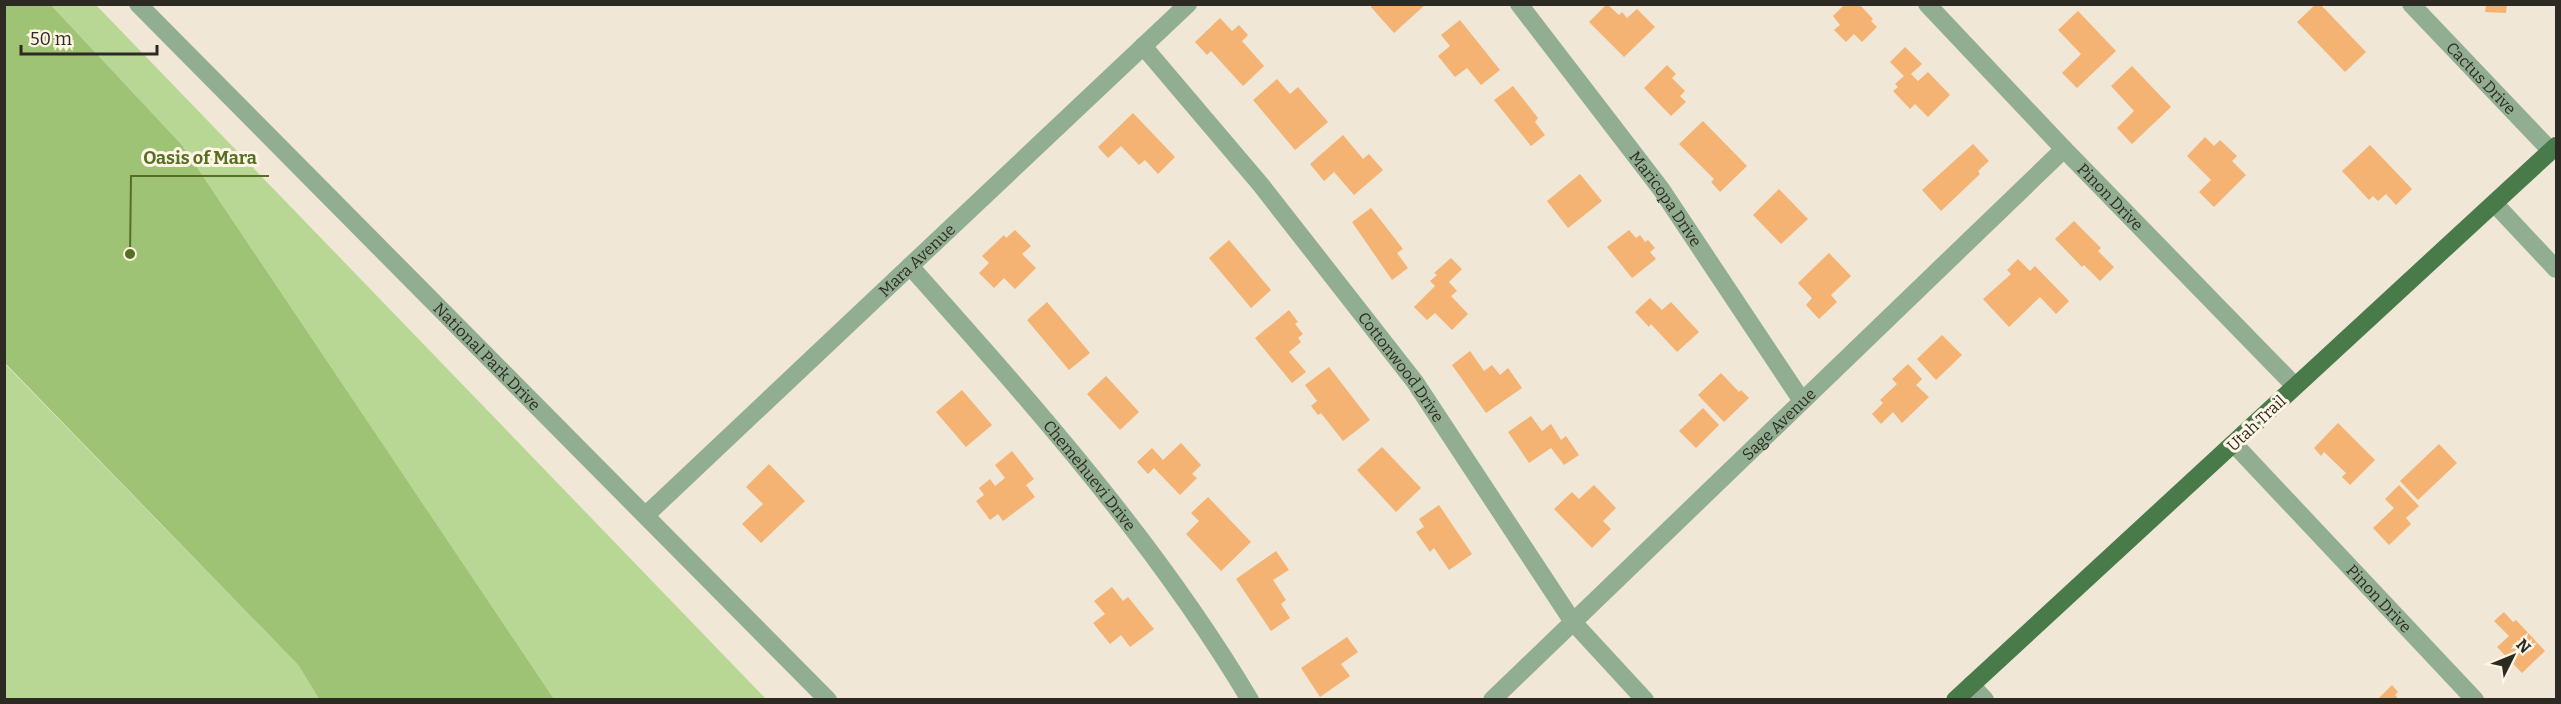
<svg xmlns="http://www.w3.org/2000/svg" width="2561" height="704" font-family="Bitter,serif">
<rect width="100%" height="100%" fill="#f0e7d7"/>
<g fill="#b8d795">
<path d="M 51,5 L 96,5 L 766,699 L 554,699 L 182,145 Z"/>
<path d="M 4,363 L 299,666 L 319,699 L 5,699 Z"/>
</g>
<path fill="#9fc375" d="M 5,4 L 51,5 L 182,145 L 554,699 L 319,699 L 299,666 L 5,363 Z"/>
<g fill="#f4b372">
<path d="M 1373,4 L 1426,4 L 1394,33 L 1371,7 Z"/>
<path d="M 1607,4 L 1619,15 L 1622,12 L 1627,18 L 1637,9 L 1655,27 L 1624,57 L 1589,22 Z"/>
<path d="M 1845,4 L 1859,4 L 1873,19 L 1871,21 L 1877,27 L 1862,42 L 1854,34 L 1846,42 L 1834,30 L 1840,25 L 1833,16 Z"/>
<path d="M 2316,4 L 2320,4 L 2366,52 L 2345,72 L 2297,22 Z"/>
<path d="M 2486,4 L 2507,4 L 2506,13 L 2485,12 Z"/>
<path d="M 2078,11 L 2116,51 L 2077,88 L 2062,73 L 2081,54 L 2058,30 Z"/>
<path d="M 1220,18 L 1232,31 L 1239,25 L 1248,35 L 1242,41 L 1264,66 L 1243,86 L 1211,51 L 1207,55 L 1195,42 Z"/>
<path d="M 1460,20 L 1500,70 L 1481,85 L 1467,68 L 1455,77 L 1438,56 L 1450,46 L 1441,35 Z"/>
<path d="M 1905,47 L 1922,64 L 1911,74 L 1918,81 L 1928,72 L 1950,95 L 1928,117 L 1915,104 L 1910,109 L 1893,91 L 1898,87 L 1895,84 L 1904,76 L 1890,62 Z"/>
<path d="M 1667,65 L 1676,74 L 1672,78 L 1685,91 L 1680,96 L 1686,102 L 1671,116 L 1644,88 Z"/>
<path d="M 2132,66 L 2171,107 L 2132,144 L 2117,128 L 2134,111 L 2111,86 Z"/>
<path d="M 1277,79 L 1290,94 L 1298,87 L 1328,122 L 1295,150 L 1253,100 Z"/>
<path d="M 1513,86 L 1538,118 L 1535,122 L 1545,135 L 1531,146 L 1494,100 Z"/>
<path d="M 1133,113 L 1175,157 L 1158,174 L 1145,160 L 1139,165 L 1121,146 L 1108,158 L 1098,147 Z"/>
<path d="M 1703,121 L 1747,166 L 1720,192 L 1711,182 L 1714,179 L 1679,144 Z"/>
<path d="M 1343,135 L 1363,159 L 1369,154 L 1383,170 L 1354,195 L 1334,172 L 1324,181 L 1310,164 Z"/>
<path d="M 2205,137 L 2214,146 L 2220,140 L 2237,156 L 2232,161 L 2246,175 L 2214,207 L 2199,192 L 2211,180 L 2187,156 Z"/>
<path d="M 1973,144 L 1989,161 L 1978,171 L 1980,174 L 1941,211 L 1922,190 Z"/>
<path d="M 2370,145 L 2412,189 L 2396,205 L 2386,194 L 2378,201 L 2373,196 L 2369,200 L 2342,171 Z"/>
<path d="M 1580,174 L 1602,201 L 1568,228 L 1547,201 Z"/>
<path d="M 1779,189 L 1808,219 L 1781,244 L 1753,215 Z"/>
<path d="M 1371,208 L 1403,249 L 1397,253 L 1408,268 L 1392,280 L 1352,222 Z"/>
<path d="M 2074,221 L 2101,248 L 2098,251 L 2114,267 L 2100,281 L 2084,265 L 2082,267 L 2055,239 Z"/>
<path d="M 1015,230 L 1031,246 L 1022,254 L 1036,268 L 1015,289 L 1004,278 L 994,288 L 979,273 L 989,263 L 982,256 L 1004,235 L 1006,238 Z"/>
<path d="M 1629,230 L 1636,238 L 1640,235 L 1645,242 L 1648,240 L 1655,248 L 1650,252 L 1656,259 L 1632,278 L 1607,247 Z"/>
<path d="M 1229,240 L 1271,290 L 1251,308 L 1209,258 Z"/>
<path d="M 1829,253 L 1851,276 L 1831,295 L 1837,302 L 1819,319 L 1806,305 L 1812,298 L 1798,283 Z"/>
<path d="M 1451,258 L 1462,269 L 1449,282 L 1457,291 L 1451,296 L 1468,314 L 1452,330 L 1435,313 L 1427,320 L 1414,307 L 1435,286 L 1430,281 L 1437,275 L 1434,273 Z"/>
<path d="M 2018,259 L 2030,271 L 2035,266 L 2069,301 L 2056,314 L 2040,297 L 2009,327 L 1983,299 L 2011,274 L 2007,270 Z"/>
<path d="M 1650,298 L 1662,310 L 1671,302 L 1699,332 L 1677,352 L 1651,324 L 1649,327 L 1635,312 Z"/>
<path d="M 1047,302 L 1090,353 L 1069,370 L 1027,320 Z"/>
<path d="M 1289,310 L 1298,322 L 1295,324 L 1303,334 L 1298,338 L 1301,342 L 1289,352 L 1306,372 L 1292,383 L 1255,338 Z"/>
<path d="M 1942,335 L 1962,355 L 1936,380 L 1917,359 Z"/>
<path d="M 1470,351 L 1484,371 L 1492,365 L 1500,375 L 1508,368 L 1522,388 L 1486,413 L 1452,365 Z"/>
<path d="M 1908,364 L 1922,379 L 1916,385 L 1929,397 L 1902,423 L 1893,412 L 1881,424 L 1872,414 L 1883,403 L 1880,400 L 1897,384 L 1892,379 Z"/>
<path d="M 1329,367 L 1370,420 L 1343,441 L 1321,413 L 1318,415 L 1311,406 L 1317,401 L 1305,385 Z"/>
<path d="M 1721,373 L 1739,392 L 1741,390 L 1749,398 L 1724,422 L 1698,395 Z"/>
<path d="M 1106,376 L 1139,412 L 1120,430 L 1087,394 Z"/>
<path d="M 962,390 L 992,425 L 966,447 L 936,412 Z"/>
<path d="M 1703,408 L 1719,425 L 1696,448 L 1679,431 Z"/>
<path d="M 1531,416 L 1542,431 L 1551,424 L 1561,440 L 1566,436 L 1579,455 L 1564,465 L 1551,448 L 1529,463 L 1508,432 Z"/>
<path d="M 2338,423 L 2375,460 L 2350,485 L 2342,477 L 2346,473 L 2324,452 L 2321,456 L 2314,448 Z"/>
<path d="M 1181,443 L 1201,465 L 1192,474 L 1197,478 L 1180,495 L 1154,468 L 1148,474 L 1137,462 L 1152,448 L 1163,460 Z"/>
<path d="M 2439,444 L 2457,463 L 2418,500 L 2400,481 Z"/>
<path d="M 1382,447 L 1421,488 L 1396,512 L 1357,470 Z"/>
<path d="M 1012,451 L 1034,479 L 1026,485 L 1035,497 L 1003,521 L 998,514 L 990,520 L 976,501 L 984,495 L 979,488 L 990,479 L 995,486 L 1005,478 L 995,465 Z"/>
<path d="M 769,464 L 805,501 L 761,543 L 742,524 L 763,504 L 746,487 Z"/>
<path d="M 1594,485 L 1616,508 L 1603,521 L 1611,529 L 1592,548 L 1554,509 L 1572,492 L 1579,499 Z"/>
<path d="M 2399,485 L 2419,506 L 2406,518 L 2411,524 L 2389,545 L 2373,528 L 2394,508 L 2385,499 Z"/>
<path d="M 1208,497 L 1251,542 L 1221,571 L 1186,534 L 1199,521 L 1191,513 Z"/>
<path d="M 1439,505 L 1472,554 L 1449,570 L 1434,548 L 1430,552 L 1416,532 L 1424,527 L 1419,519 Z"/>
<path d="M 1276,551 L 1289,570 L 1273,580 L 1286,600 L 1281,604 L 1290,618 L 1271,631 L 1236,579 Z"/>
<path d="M 1112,587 L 1123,601 L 1128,597 L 1154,629 L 1130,647 L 1121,635 L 1110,644 L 1093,623 L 1105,614 L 1094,601 Z"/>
<path d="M 2504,612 L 2513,622 L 2516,620 L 2545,651 L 2522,673 L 2497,647 L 2509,636 L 2494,621 Z"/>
<path d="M 1347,637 L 1358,652 L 1341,664 L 1350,676 L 1320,697 L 1301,668 Z"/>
<path d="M 2392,685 L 2398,692 L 2395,695 L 2399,700 L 2377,700 Z"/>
</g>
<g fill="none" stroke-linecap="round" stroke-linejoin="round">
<g stroke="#92ae92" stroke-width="18">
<path id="s1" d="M 138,4 L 828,700"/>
<path id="s2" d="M 1519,4 L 1661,189 L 1802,401"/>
<path id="s3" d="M 1927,4 L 2064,149 L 2295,386"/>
<path id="s4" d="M 2411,4 L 2551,151"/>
<path id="s5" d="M 1143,46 L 1261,185 L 1415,382 L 1573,622 L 1645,700"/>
<path d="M 2495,204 L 2556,269"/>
<path id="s6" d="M 910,266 C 1032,403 1156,542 1250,700"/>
<path id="s7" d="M 2234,444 L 2475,700"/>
<path id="s8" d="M 646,515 L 1188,4"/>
<path d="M 1971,685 L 1985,700"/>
<path id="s9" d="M 1492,700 L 2064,149"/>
</g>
<path stroke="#487b49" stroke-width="18" d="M 1955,700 L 2556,146"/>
</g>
<g text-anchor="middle" stroke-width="6" stroke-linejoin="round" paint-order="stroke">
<g font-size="16" fill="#2d2a24" stroke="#fef5e4">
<text dy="6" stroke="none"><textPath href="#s4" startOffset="102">Cactus Drive</textPath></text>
<text dy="6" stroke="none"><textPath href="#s3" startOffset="266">Pinon Drive</textPath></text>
<text dy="6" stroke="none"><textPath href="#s2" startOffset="244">Maricopa Drive</textPath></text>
<text dy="6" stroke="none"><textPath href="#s8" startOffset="372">Mara Avenue</textPath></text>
<text dy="6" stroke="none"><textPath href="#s1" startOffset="496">National Park Drive</textPath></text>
<text dy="6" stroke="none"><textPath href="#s5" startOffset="412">Cottonwood Drive</textPath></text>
<text transform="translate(2256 423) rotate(-43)" y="6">Utah Trail</text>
<text dy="6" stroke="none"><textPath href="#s9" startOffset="398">Sage Avenue</textPath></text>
<text dy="6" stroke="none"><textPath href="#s6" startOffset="276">Chemehuevi Drive</textPath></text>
<text dy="6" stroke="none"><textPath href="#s7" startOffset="212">Pinon Drive</textPath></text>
</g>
</g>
<path fill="none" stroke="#557023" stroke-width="2" d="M130 254L131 176H269"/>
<circle fill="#557023" stroke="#fef5e4" stroke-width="2" cx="130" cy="254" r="6"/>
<g font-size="18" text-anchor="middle" font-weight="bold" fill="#557023" stroke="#fef5e4" stroke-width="6" stroke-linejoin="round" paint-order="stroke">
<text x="200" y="164">Oasis of Mara</text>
</g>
<rect width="2561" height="704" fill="none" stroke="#2d2a24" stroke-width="12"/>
<g transform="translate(2513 656) rotate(47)" stroke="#fef5e4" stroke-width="4.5" paint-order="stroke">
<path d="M0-4.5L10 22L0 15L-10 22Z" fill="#2d2a24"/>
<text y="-9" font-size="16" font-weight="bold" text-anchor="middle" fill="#2d2a24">N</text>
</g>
<path d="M21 45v9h136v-9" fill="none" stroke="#2d2a24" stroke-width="3"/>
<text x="30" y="45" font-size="18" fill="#2d2a24" stroke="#fef5e4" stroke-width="4.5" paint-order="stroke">50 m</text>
</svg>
